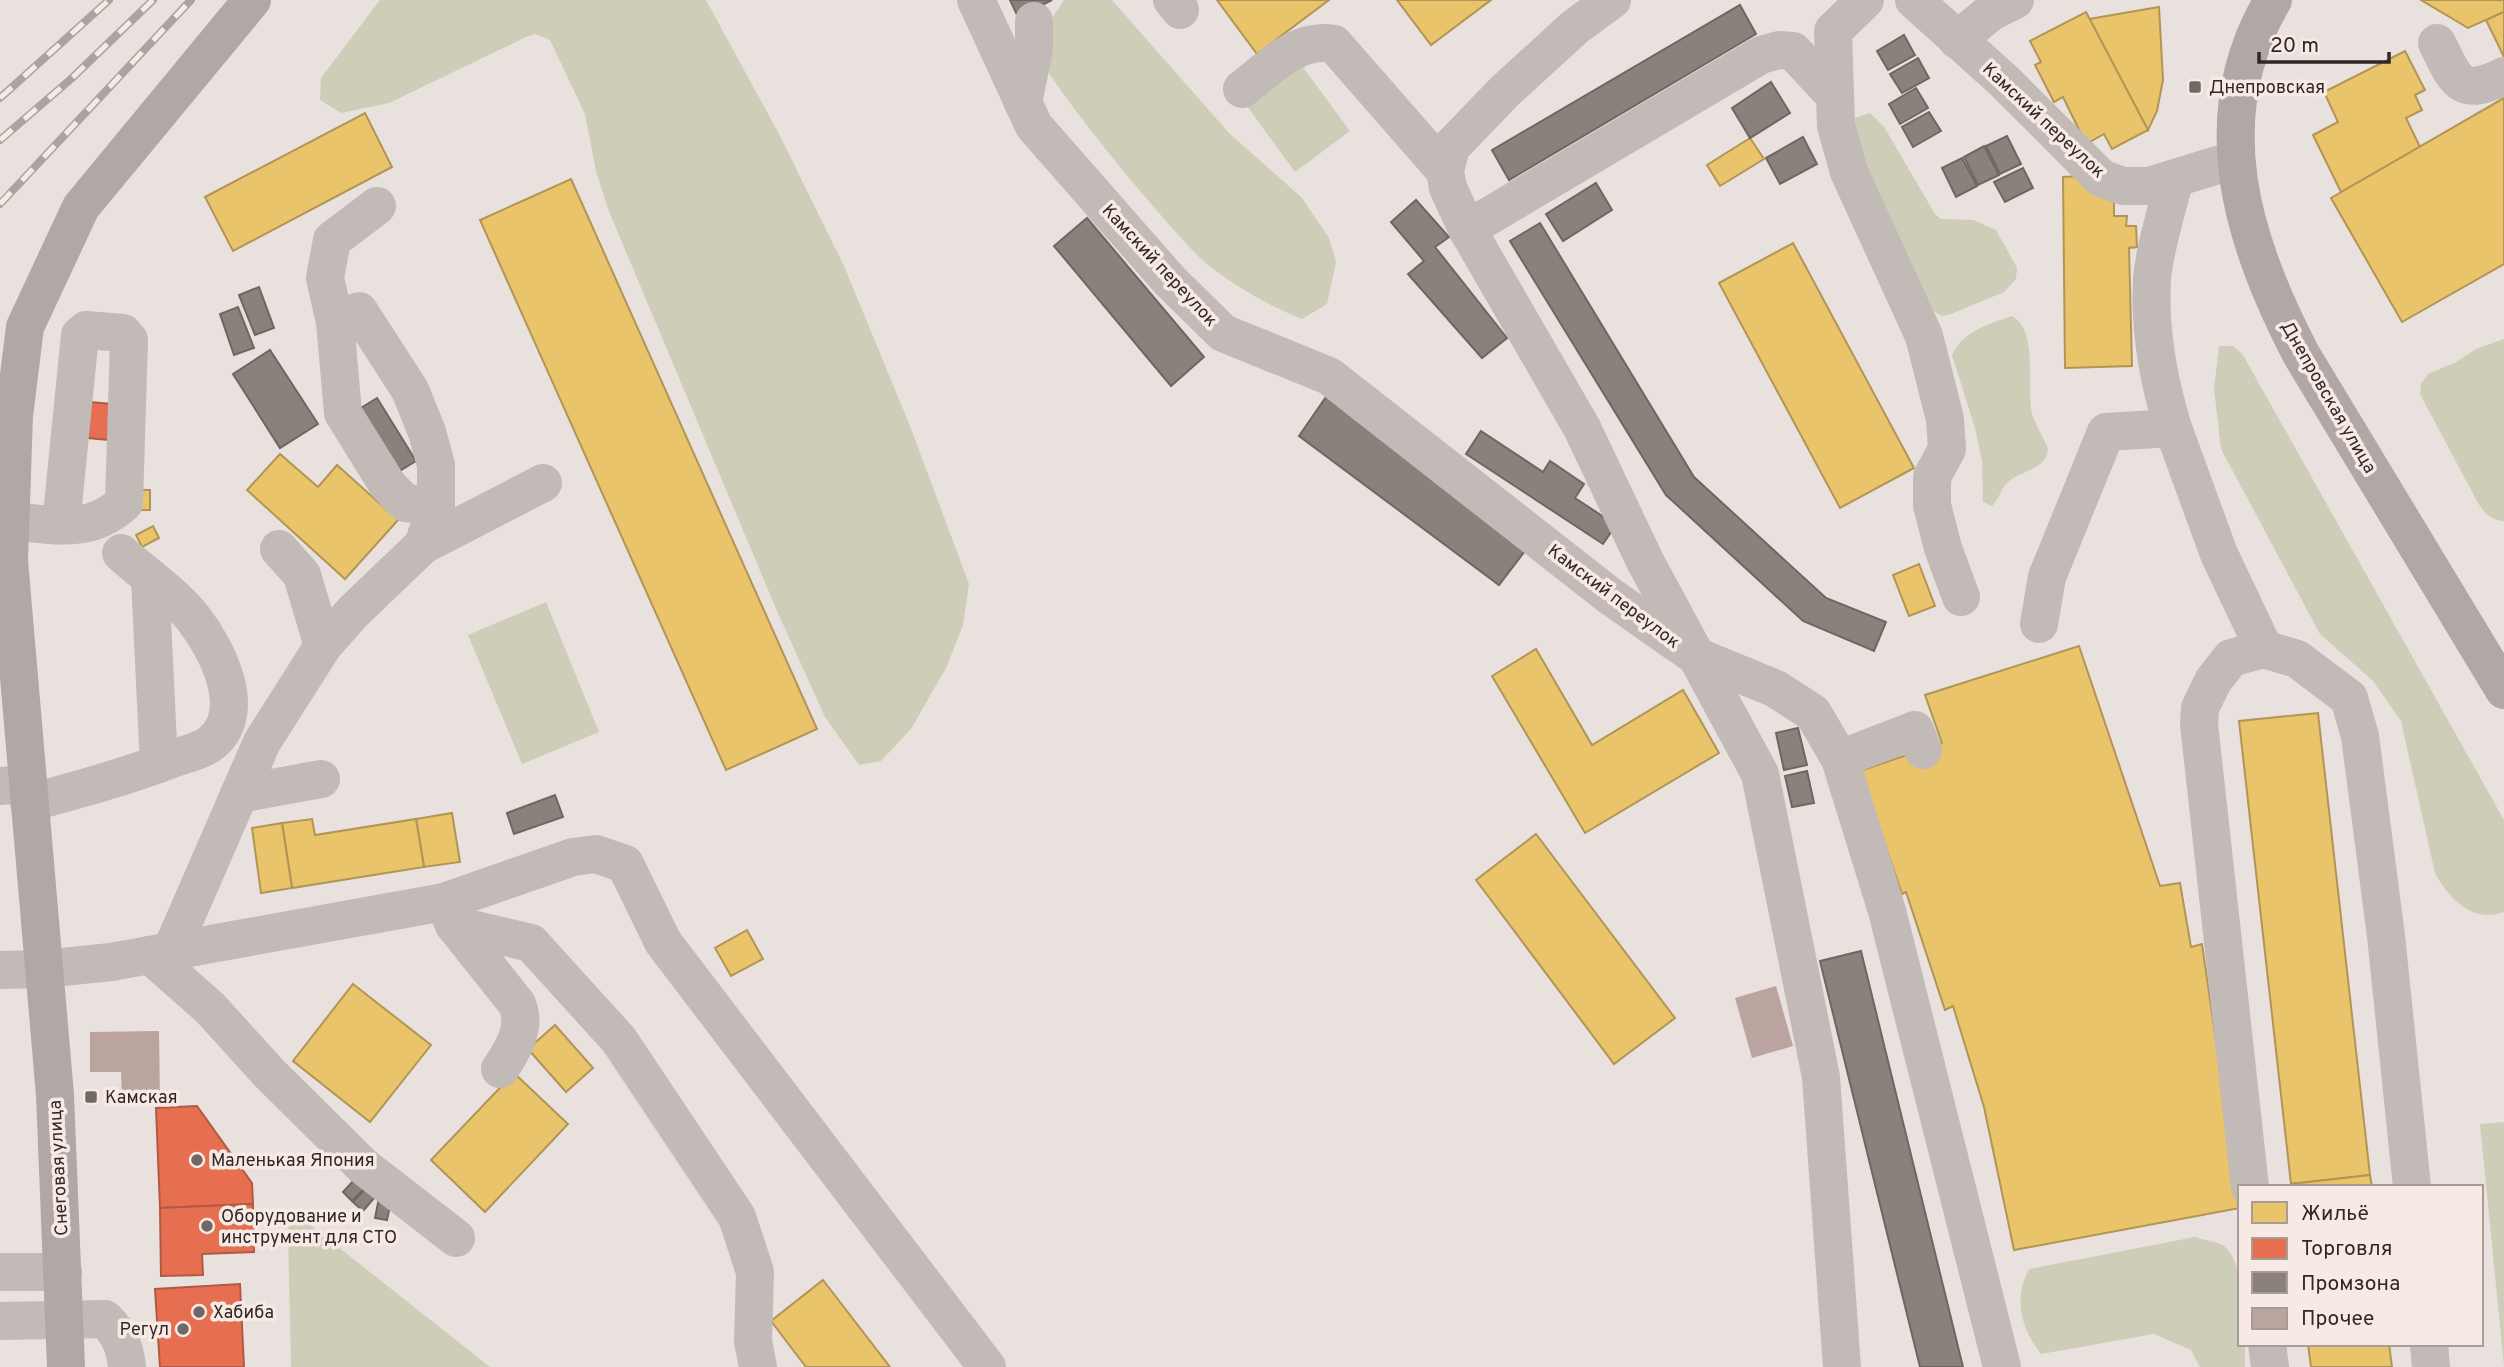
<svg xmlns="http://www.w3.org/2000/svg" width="2504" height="1367" font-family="Overpass,sans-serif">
<rect width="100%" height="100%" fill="#e9e1dd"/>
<g fill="#cdcdb8">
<path d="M 380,0 L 706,0 L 779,134 L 844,266 L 910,426 L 969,584 L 963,625 L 946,668 L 911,729 L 881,761 L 859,765 L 825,717 L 777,611 L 608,209 L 596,171 L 585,114 L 550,40 L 535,34 L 526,37 L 389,103 L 341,113 L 320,100 L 321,78 Z"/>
<path d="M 1064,0 L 1112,0 L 1229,133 L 1302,198 L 1329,238 L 1336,262 L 1327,304 L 1302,319 C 1269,306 1238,288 1209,266 C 1184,247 1042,77 1039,53 C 1038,35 1055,15 1064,0 Z"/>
<path d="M 1299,62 L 1350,131 L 1295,172 L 1244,102 Z"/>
<path d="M 1870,113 L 1884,127 L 1935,214 L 1941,219 L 1973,220 L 1996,230 L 2017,268 L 2016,279 L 2004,292 L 1951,314 L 1942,316 L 1931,310 L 1881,207 L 1849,120 Z"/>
<path d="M 2012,316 C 2039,331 2026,387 2032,414 C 2036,426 2044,438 2048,449 C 2047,470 2019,471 2007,483 C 2001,489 1999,499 1992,506 L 1983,502 L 1982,461 L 1975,428 L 1952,355 C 1963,331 1989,324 2012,316 Z"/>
<path d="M 2504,339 L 2504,521 C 2491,521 2485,513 2478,503 L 2420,394 L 2421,384 L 2428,374 L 2456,362 L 2476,349 Z"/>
<path d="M 2219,346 L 2233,346 L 2243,355 L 2504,820 L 2504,912 C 2473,924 2448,898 2435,873 L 2401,721 L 2373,681 L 2320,634 L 2221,449 L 2214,389 Z"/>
<path d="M 546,602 L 599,732 L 522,764 L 468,635 Z"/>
<path d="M 2504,1122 L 2504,1366 L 2480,1124 Z"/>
<path d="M 294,1219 L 304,1220 L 490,1367 L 291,1367 L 288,1229 Z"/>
<path d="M 2195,1237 C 2203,1240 2214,1241 2222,1245 C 2246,1258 2240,1320 2240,1344 L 2245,1344 L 2245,1367 L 2200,1367 L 2191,1350 L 2154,1334 L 2041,1354 C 2021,1328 2013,1299 2029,1269 Z"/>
</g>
<g fill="#e9c46a" stroke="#b29556" stroke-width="2">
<path d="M 1217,0 L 1329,0 L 1257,54 Z"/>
<path d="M 1397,0 L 1491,0 L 1431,45 Z"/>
<path d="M 2421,0 L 2504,0 L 2504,12 L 2468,28 Z"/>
<path d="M 2159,7 L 2163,80 L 2157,111 L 2148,130 L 2089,19 Z"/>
<path d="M 2086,12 L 2148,130 L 2112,149 L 2104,134 L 2086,144 L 2063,97 L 2054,102 L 2035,65 L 2041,62 L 2030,41 Z"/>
<path d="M 2504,12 L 2504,57 L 2486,20 Z"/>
<path d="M 2405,51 L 2425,90 L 2415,95 L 2422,110 L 2406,118 L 2420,147 L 2341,192 L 2313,135 L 2338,122 L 2324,92 Z"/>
<path d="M 2504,98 L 2504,264 L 2402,322 L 2331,198 Z"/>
<path d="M 365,113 L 392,167 L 233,251 L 205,197 Z"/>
<path d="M 1750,138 L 1764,159 L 1720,186 L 1707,165 Z"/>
<path d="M 2082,176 L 2114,201 L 2114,216 L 2127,216 L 2126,226 L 2136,226 L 2137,247 L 2129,248 L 2132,366 L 2065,368 L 2063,177 Z"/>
<path d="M 571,179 L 817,729 L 726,770 L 480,220 Z"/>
<path d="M 1793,243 L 1914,468 L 1840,508 L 1719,283 Z"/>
<path d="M 280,454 L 318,487 L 337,465 L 398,520 L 345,579 L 247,490 Z"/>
<rect x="137" y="490" width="13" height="20"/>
<path d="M 153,526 L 159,538 L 142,547 L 136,535 Z"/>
<path d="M 1919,564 L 1935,606 L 1909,616 L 1893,575 Z"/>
<path d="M 2079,646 L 2160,886 L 2180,883 L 2191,947 L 2202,944 L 2240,1208 L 2014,1250 L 1984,1107 L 1953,1006 L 1945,1010 L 1906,892 L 1902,894 L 1860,771 L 1942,743 L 1925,695 Z"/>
<path d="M 1536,649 L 1592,745 L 1683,690 L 1719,753 L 1585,833 L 1492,676 Z"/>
<path d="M 2318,713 L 2370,1175 L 2291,1184 L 2239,721 Z"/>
<path d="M 452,813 L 460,862 L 424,867 L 416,819 Z"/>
<path d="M 312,819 L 315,835 L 416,819 L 424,867 L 292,888 L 282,823 Z"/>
<path d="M 282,823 L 292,888 L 261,893 L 252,828 Z"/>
<path d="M 1536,834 L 1675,1018 L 1614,1064 L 1476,880 Z"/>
<path d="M 747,930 L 763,959 L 731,976 L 715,948 Z"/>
<path d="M 353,984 L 431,1045 L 370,1122 L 293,1061 Z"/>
<path d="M 555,1025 L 593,1068 L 566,1092 L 528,1049 Z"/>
<path d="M 514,1073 L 568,1124 L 485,1212 L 431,1160 Z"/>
<path d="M 2370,1175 L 2372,1187 L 2291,1187 L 2291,1184 Z"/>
<path d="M 823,1280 L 890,1367 L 806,1367 L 771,1321 Z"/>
<path d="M 2308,1344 L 2389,1344 L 2392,1367 L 2311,1367 Z"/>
</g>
<g fill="#e76f51" stroke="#b05944" stroke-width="2">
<path d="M 90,402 L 111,404 L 108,440 L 88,438 Z"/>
<path d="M 197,1106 L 252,1183 L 253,1204 L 160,1208 L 156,1108 Z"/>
<path d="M 253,1204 L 254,1252 L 202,1254 L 203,1275 L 161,1276 L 160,1208 Z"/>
<path d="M 240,1284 L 244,1367 L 160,1367 L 155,1289 Z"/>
</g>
<g fill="#8a817c" stroke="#6f6662" stroke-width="2">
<path d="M 1010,0 L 1052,0 L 1018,17 Z"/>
<path d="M 1740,5 L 1756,34 L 1509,180 L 1492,150 Z"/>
<path d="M 1904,35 L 1915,55 L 1888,70 L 1877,51 Z"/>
<path d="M 1918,58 L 1929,78 L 1902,93 L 1890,74 Z"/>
<path d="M 1771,82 L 1790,113 L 1750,138 L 1732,108 Z"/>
<path d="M 1916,88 L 1928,108 L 1900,124 L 1889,104 Z"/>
<path d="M 1929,112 L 1941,131 L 1913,147 L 1902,127 Z"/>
<path d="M 2007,136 L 2021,164 L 2000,174 L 1986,146 Z"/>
<path d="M 1803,137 L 1817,164 L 1780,184 L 1766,158 Z"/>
<path d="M 1984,146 L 1999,175 L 1978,185 L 1964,157 Z"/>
<path d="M 1962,158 L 1977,186 L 1956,197 L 1942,168 Z"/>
<path d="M 2023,168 L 2033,188 L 2005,202 L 1994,182 Z"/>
<path d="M 1596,183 L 1612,210 L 1563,241 L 1546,214 Z"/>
<path d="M 1416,200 L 1449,237 L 1435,247 L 1507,338 L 1482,358 L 1408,274 L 1424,261 L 1391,222 Z"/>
<path d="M 1087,218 L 1204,357 L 1171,386 L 1054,246 Z"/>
<path d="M 1540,223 L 1694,477 L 1826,598 L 1886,622 L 1874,651 L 1803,621 L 1666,495 L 1510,241 Z"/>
<path d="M 259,287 L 274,328 L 255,335 L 239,295 Z"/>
<path d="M 238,307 L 254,348 L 234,355 L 220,314 Z"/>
<path d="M 270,350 L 318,424 L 280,448 L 233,374 Z"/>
<path d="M 1326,397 L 1528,547 L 1499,585 L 1299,436 Z"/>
<path d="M 377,398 L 416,461 L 390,477 L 351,414 Z"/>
<path d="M 1481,431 L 1543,472 L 1550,461 L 1584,484 L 1575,498 L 1616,525 L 1603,544 L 1466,454 Z"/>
<path d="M 1798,728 L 1807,765 L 1784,770 L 1776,733 Z"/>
<path d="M 1807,771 L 1814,803 L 1792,807 L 1785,776 Z"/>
<path d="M 555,795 L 563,817 L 514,834 L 507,813 Z"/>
<path d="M 1861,951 L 1963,1367 L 1920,1367 L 1820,961 Z"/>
<path d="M 356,1178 L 366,1187 L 352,1201 L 343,1192 Z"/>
<path d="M 366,1188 L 376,1196 L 363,1211 L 353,1202 Z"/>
<path d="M 379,1198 L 391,1201 L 387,1220 L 375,1218 Z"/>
</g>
<g fill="#bba3a0">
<path d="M 1776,986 L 1793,1046 L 1752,1058 L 1735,998 Z"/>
<path d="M 159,1031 L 160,1102 L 122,1102 L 121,1072 L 90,1072 L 90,1032 Z"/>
</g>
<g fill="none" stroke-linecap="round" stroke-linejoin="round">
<g stroke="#c2bab6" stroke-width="38">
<path d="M 976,0 L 1034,126 L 1170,281 L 1223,333 L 1329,376 L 1610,596 L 1671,639 L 1696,656 L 1776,689 L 1813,713 L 1840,759 L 1887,911 L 2002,1367"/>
<path d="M 1172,0 L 1180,10"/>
<path d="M 1612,0 L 1575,27 L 1504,92 L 1451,147 L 1445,171 L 1448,188 L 1467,229 L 1582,428 L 1645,561 L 1760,774 L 1821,1077 L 1842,1367"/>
<path d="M 1865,0 L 1833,31 L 1836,126 L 1849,172 L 1924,336 L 1945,419 L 1947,449 L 1932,477 L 1932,505 L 1943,548 L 1961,597"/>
<path d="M 1914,0 L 2004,81 L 2101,178 L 2123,186 L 2149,186 L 2234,160"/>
<path d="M 1957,40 L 1991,12 L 2015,0"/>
<path d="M 2437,43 C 2456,81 2459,98 2504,76"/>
<path d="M 1242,89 C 1270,68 1297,37 1334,44 L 1445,171"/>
<path d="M 1023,103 L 1034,49 L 1034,21"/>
<path d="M 1467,229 L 1761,55 L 1779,50 L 1793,51 L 1833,94"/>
<path d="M 335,322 L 325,278 L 332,240 L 377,206"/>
<path d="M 2173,428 L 2219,554 L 2264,649"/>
<path d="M 8,521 C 54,524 87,536 124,503 L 129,340 L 123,333 L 86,330 L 80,335 L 61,525"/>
<path d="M 423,545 L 543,483"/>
<path d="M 279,549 L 302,575 L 323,646"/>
<path d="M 150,579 L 159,764"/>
<path d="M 2039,624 L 2047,577 L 2106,432 L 2173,428 C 2158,379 2149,331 2152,279 C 2155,246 2167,210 2175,178"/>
<path d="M 1840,759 L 1915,730 L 1923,750"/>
<path d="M 0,786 L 27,784"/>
<path d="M 239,794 L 321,779"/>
<path d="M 29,803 C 77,790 125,777 172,759 C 183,755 197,752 207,746 C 252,717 218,650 193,618 C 174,594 144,574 121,553"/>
<path d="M 444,902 L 454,925 L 531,943 L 619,1040 L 737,1217 L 755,1272 L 753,1341 L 758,1367"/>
<path d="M 454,925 L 517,1004 C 527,1027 513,1050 500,1069"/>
<path d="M 171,951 L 262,742 L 323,646 L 353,612 L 423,545 L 436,506 L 436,465 L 427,432 L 410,390 L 359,311 L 335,322 L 343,413 L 387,484 L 405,503 L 436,506"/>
<path d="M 150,955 L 210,1008 L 269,1073 L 363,1166 L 456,1238"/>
<path d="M 0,970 L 43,969 L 111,962 L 444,902 L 573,857 L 596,854 L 625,864 L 663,942 L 987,1367"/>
<path d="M 2250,1187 L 2199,724 L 2200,708 L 2213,681 L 2231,658 L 2264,649 L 2297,659 L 2349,698 L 2360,736 L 2386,936 L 2412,1187"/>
<path d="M 0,1272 L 63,1272"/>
<path d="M 0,1321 L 105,1319 C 119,1333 125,1347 127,1367"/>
<path d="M 2267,1344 L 2270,1367"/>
<path d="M 2429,1344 L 2431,1367"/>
</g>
<g stroke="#b0a8a6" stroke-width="38">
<path d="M 2273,0 C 2203,118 2242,241 2301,354 L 2504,690"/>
<path d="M 66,1367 L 55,1095 L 9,561 L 14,416 L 25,327 L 81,207 L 252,0"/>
</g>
<defs>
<g id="rail">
<path d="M 0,98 L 109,0"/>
<path d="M 0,140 L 71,79 L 153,0"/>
<path d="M 0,204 L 191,0"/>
</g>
</defs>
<use href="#rail" stroke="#a9a3a1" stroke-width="8"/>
<use href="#rail" stroke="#f7eae4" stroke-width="5" stroke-dasharray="16" stroke-linecap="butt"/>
</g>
<g fill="#716866" stroke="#f7eae4" stroke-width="2.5">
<rect x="2188" y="80" width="14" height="14" rx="3.5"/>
<rect x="84" y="1090" width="14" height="14" rx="3.5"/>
<circle cx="197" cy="1160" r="7"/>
<circle cx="207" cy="1226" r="7"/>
<circle cx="199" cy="1312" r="7"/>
<circle cx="183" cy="1329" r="7"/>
</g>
<g text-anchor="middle" stroke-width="7" stroke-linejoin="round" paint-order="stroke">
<g font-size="18" fill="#312726" stroke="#f7eae4" text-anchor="start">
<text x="2209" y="93">Днепровская</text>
<text x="105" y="1103">Камская</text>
<text x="211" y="1166">Маленькая Япония</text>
<text x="221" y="1222">Оборудование и<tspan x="221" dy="21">инструмент для СТО</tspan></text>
<text x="213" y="1318">Хабиба</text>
<text x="169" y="1335" text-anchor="end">Регул</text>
</g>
<g font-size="18" fill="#312726" stroke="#f7eae4">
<text transform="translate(2044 120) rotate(43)" y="6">Камский переулок</text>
<text transform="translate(1160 265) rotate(47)" y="6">Камский переулок</text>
<text transform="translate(2329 397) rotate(60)" y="6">Днепровская улица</text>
<text transform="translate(1614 596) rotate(37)" y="6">Камский переулок</text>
<text transform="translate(58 1168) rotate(-93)" y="6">Снеговая улица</text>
</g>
</g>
<rect x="2238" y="1185" width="245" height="161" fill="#f7eae4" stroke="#a89c98" stroke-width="2"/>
<rect x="2252" y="1202" width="35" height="21" fill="#e9c46a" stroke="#a89c98" stroke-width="2"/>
<text x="2301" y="1220" font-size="21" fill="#312726">Жильё</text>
<rect x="2252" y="1238" width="35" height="21" fill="#e76f51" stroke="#a89c98" stroke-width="2"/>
<text x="2301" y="1255" font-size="21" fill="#312726">Торговля</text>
<rect x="2252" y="1272" width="35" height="21" fill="#8a817c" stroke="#a89c98" stroke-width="2"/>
<text x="2301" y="1290" font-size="21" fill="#312726">Промзона</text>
<rect x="2252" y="1308" width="35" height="21" fill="#bba3a0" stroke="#a89c98" stroke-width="2"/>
<text x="2301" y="1325" font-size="21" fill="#312726">Прочее</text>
<path d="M2259 52v10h130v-10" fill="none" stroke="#312726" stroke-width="3.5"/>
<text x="2270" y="52" font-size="21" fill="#312726" stroke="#f7eae4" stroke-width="5" paint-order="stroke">20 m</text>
</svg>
